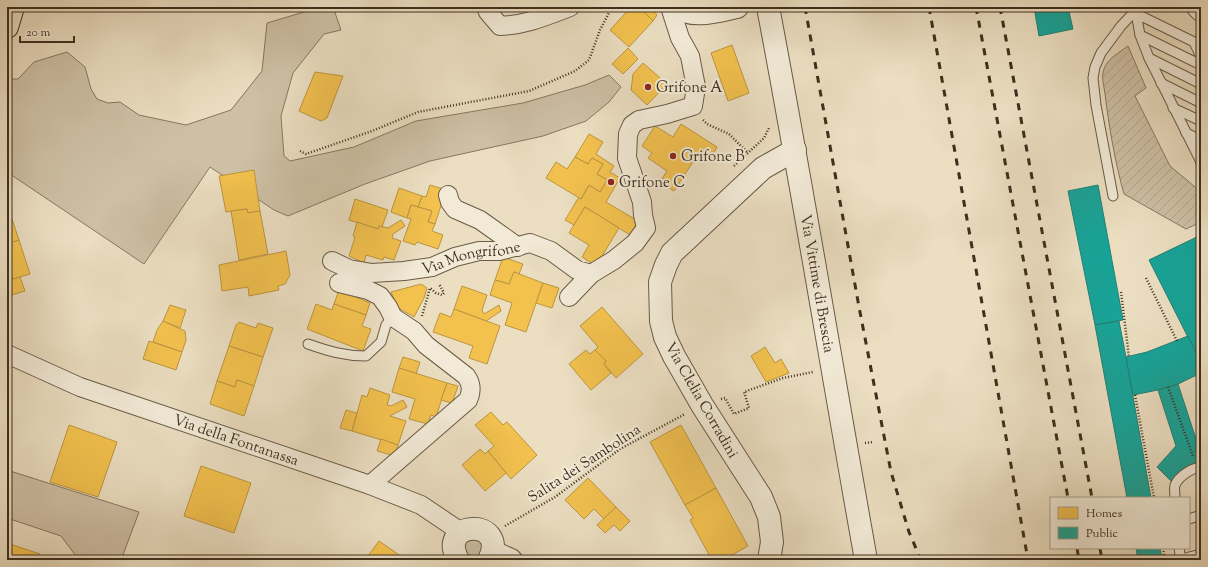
<svg xmlns="http://www.w3.org/2000/svg" width="1208" height="567" font-family="'Sorts Mill Goudy',serif">
<defs>
<pattern id="garden-furrows" width="10" height="10" patternUnits="userSpaceOnUse"><rect width="10" height="10" fill="#cec0a5"/><path d="M-1 1l2-2M0 10L10 0M9 11l2-2" fill="none" stroke="#b2a58e"/></pattern>
</defs>
<rect width="100%" height="100%" fill="#ebdec1"/>
<filter id="stains"><feTurbulence type="fractalNoise" baseFrequency=".005" numOctaves="4"/><feColorMatrix values="0 0 0 0 .2 0 0 0 0 .09 0 0 0 0 .02 0 0 0 .5 -.17"/></filter>
<radialGradient id="worn" r=".72"><stop offset=".6" stop-color="#630" stop-opacity="0"/><stop offset="1" stop-color="#630" stop-opacity=".3"/></radialGradient>
<g fill="#cec0a5" stroke="#867862">
<path d="M 321,7 L 333,7 L 341,30 L 324,34 L 293,73 L 281,116 L 284,156 L 290,161 L 354,147 L 416,121 L 523,103 L 585,85 L 609,75 L 621,87 L 609,102 L 586,121 L 543,136 L 430,161 L 365,184 L 288,216 L 274,210 L 210,167 L 144,264 L 7,172 L 7,79 L 18,79 L 34,62 L 67,52 L 85,67 L 91,89 L 97,99 L 108,103 L 120,102 L 139,115 L 186,125 L 231,110 L 262,71 L 267,23 Z"/>
<path d="M 7,470 L 139,512 L 121,560 L 79,560 L 61,536 L 7,518 Z"/>
<path d="M 467,540 L 481,540 L 484,547 L 481,554 L 474,557 L 467,554 L 464,547 Z"/>
</g>
<path fill="url(#garden-furrows)" stroke="#867862" d="M 1128,46 L 1146,88 L 1135,96 L 1170,166 L 1201,192 L 1201,222 L 1186,229 L 1124,194 C 1115,162 1109,127 1105,94 C 1104,86 1101,77 1104,69 C 1107,59 1120,52 1128,46 Z"/>
<g fill="#f2c14e" stroke="#bc9540">
<path d="M 507,7 L 529,7 L 514,12 Z"/>
<path d="M 631,7 L 639,7 L 653,21 L 629,47 L 610,30 Z"/>
<path d="M 639,7 L 650,7 L 657,15 L 653,21 Z"/>
<path d="M 732,45 L 749,93 L 728,101 L 711,53 Z"/>
<path d="M 628,48 L 638,59 L 623,74 L 612,64 Z"/>
<path d="M 643,63 L 667,84 L 647,105 L 631,90 L 633,74 Z"/>
<path d="M 315,72 L 343,76 L 327,118 L 321,121 L 299,111 Z"/>
<path d="M 681,124 L 717,147 L 709,161 L 698,154 L 674,191 L 660,182 L 667,171 L 648,158 L 652,153 L 642,146 L 655,126 L 673,137 Z"/>
<path d="M 589,134 L 603,142 L 596,154 L 614,166 L 610,172 L 620,178 L 606,202 L 638,221 L 630,235 L 585,207 L 574,225 L 565,220 L 579,197 L 581,199 L 589,185 L 600,192 L 607,180 L 597,174 L 603,164 L 592,158 L 588,164 L 575,157 Z"/>
<path d="M 575,157 L 588,164 L 592,158 L 603,164 L 597,174 L 607,180 L 600,192 L 589,185 L 581,199 L 546,178 L 556,162 L 567,169 Z"/>
<path d="M 254,170 L 260,211 L 248,213 L 247,209 L 226,212 L 219,176 Z"/>
<path d="M 430,185 L 446,190 L 435,224 L 428,222 L 432,211 L 418,207 L 422,196 L 426,197 Z"/>
<path d="M 399,188 L 422,196 L 418,207 L 411,205 L 407,218 L 391,212 Z"/>
<path d="M 355,199 L 388,210 L 382,227 L 379,226 L 378,229 L 349,220 Z"/>
<path d="M 411,205 L 432,211 L 428,222 L 435,224 L 432,231 L 443,235 L 438,249 L 417,242 L 415,245 L 403,241 L 411,219 L 407,218 Z"/>
<path d="M 585,207 L 619,228 L 596,266 L 582,257 L 589,245 L 569,233 Z"/>
<path d="M 247,209 L 248,213 L 260,211 L 268,254 L 239,260 L 231,211 Z"/>
<path d="M 10,213 L 19,240 L 7,244 L 7,214 Z"/>
<path d="M 401,220 L 405,226 L 393,234 L 392,238 L 401,241 L 394,260 L 384,257 L 383,260 L 366,255 L 364,263 L 349,256 L 355,237 L 353,236 L 357,222 L 378,229 L 379,226 L 388,228 Z"/>
<path d="M 19,240 L 30,274 L 7,281 L 7,244 Z"/>
<path d="M 286,251 L 290,275 L 285,284 L 278,286 L 279,290 L 249,296 L 248,287 L 222,291 L 219,265 Z"/>
<path d="M 503,257 L 523,264 L 519,274 L 514,272 L 509,284 L 495,280 Z"/>
<path d="M 514,272 L 543,283 L 526,332 L 505,325 L 512,303 L 490,295 L 495,280 L 509,284 Z"/>
<path d="M 20,277 L 25,291 L 12,295 L 7,281 Z"/>
<path d="M 543,283 L 559,288 L 552,308 L 536,303 Z"/>
<path d="M 421,284 L 427,288 L 424,298 L 414,317 L 397,307 L 391,292 Z"/>
<path d="M 462,286 L 487,295 L 482,310 L 484,314 L 499,305 L 501,311 L 486,321 L 454,309 Z"/>
<path d="M 339,290 L 370,303 L 366,315 L 334,304 Z"/>
<path d="M 316,304 L 332,310 L 334,304 L 366,315 L 362,326 L 371,329 L 363,351 L 307,329 Z"/>
<path d="M 170,305 L 186,310 L 180,328 L 163,321 Z"/>
<path d="M 602,307 L 643,354 L 616,378 L 604,364 L 606,361 L 595,350 L 598,347 L 580,326 Z"/>
<path d="M 454,309 L 500,326 L 487,364 L 469,358 L 473,346 L 433,332 L 440,313 L 451,317 Z"/>
<path d="M 163,321 L 185,331 L 186,340 L 182,352 L 153,342 L 157,330 Z"/>
<path d="M 239,322 L 256,328 L 258,323 L 273,328 L 263,357 L 229,346 L 236,325 Z"/>
<path d="M 149,341 L 182,352 L 176,370 L 143,359 Z"/>
<path d="M 229,346 L 263,357 L 254,386 L 237,380 L 235,387 L 217,381 Z"/>
<path d="M 765,347 L 775,363 L 781,359 L 789,373 L 766,382 L 751,356 Z"/>
<path d="M 586,350 L 590,354 L 595,350 L 606,361 L 604,364 L 611,373 L 591,390 L 569,364 Z"/>
<path d="M 403,357 L 420,362 L 416,374 L 399,368 Z"/>
<path d="M 399,368 L 447,383 L 436,417 L 431,415 L 428,424 L 409,419 L 415,399 L 392,392 Z"/>
<path d="M 237,380 L 254,386 L 244,416 L 210,404 L 217,381 L 235,387 Z"/>
<path d="M 447,383 L 458,386 L 452,403 L 441,400 Z"/>
<path d="M 370,388 L 390,395 L 387,405 L 391,406 L 403,400 L 407,407 L 390,416 L 406,421 L 398,445 L 352,431 L 362,395 L 367,397 Z"/>
<path d="M 346,410 L 357,413 L 352,431 L 340,428 Z"/>
<path d="M 491,412 L 503,425 L 507,422 L 537,455 L 511,479 L 488,451 L 494,446 L 475,425 Z"/>
<path d="M 69,425 L 117,442 L 98,497 L 50,482 Z"/>
<path d="M 681,425 L 716,488 L 685,505 L 650,442 Z"/>
<path d="M 381,439 L 398,445 L 395,456 L 377,451 Z"/>
<path d="M 480,449 L 485,454 L 488,451 L 506,473 L 485,491 L 462,465 Z"/>
<path d="M 201,466 L 251,483 L 234,533 L 184,516 Z"/>
<path d="M 588,478 L 616,507 L 604,519 L 594,509 L 584,519 L 565,500 Z"/>
<path d="M 716,488 L 748,546 L 723,560 L 712,560 L 690,520 L 693,518 L 685,505 Z"/>
<path d="M 616,507 L 630,521 L 620,531 L 614,525 L 605,533 L 597,525 Z"/>
<path d="M 379,541 L 405,559 L 403,560 L 365,560 Z"/>
<path d="M 7,543 L 40,554 L 38,560 L 7,560 Z"/>
</g>
<g fill="#17a398" stroke="#238073">
<path d="M 1034,7 L 1068,7 L 1073,29 L 1039,36 Z"/>
<path d="M 1098,185 L 1123,320 L 1095,325 L 1068,191 Z"/>
<path d="M 1201,235 L 1201,363 L 1149,260 Z"/>
<path d="M 1119,321 L 1126,357 L 1151,498 L 1127,498 L 1095,325 Z"/>
<path d="M 1188,336 L 1201,363 L 1201,373 L 1178,384 L 1158,390 L 1133,395 L 1126,357 L 1147,352 Z"/>
<path d="M 1178,384 L 1197,442 L 1201,442 L 1201,460 L 1186,467 L 1171,481 L 1157,467 L 1176,446 L 1158,390 Z"/>
<path d="M 1136,548 L 1160,548 L 1162,560 L 1138,560 Z"/>
</g>
<g fill="none" stroke-linecap="round" stroke-linejoin="round">
<defs>
<g id="service">
<path d="M 1135,7 L 1140,35 L 1149,58 L 1201,162"/>
<path d="M 1137,14 L 1194,42 L 1201,57"/>
<path d="M 1140,35 L 1201,65"/>
<path d="M 1149,58 L 1201,84"/>
<path d="M 1161,83 L 1201,103"/>
<path d="M 1173,108 L 1201,121"/>
<path d="M 1186,133 L 1201,140"/>
<path d="M 1113,196 L 1096,105 L 1093,78 L 1095,67 L 1101,53 L 1121,26 L 1136,10 L 1142,7"/>
<path d="M 308,344 C 328,351 344,356 366,356 L 381,342 L 386,325 L 393,317"/>
<path d="M 1175,498 C 1175,494 1174,489 1175,485 C 1179,476 1192,468 1201,467"/>
<path d="M 1189,519 L 1201,515"/>
<path d="M 1179,548 L 1181,560"/>
<path d="M 1181,559 L 1201,554"/>
</g>
<g id="minor">
<path d="M 486,7 L 488,12 L 500,26 C 526,25 546,16 570,7"/>
<path d="M 448,195 L 450,202 L 455,209 L 480,220 L 518,247"/>
<path id="s1" d="M 332,261 L 349,269 L 372,273 L 404,271 L 432,267 L 455,257 L 479,251 L 499,251 L 530,243 L 551,251 L 577,270 L 591,274 L 614,260 L 635,243 L 646,228 L 643,215 L 642,202 L 627,158 L 628,134 L 632,125 L 639,120 L 667,114 L 693,106 L 696,87 L 690,56 L 680,38 L 670,7"/>
<path d="M 339,283 L 368,290 L 380,296 L 388,307 L 393,317 L 414,331 L 426,345 L 466,376 C 472,384 472,391 468,400 L 370,485"/>
<path d="M 569,297 L 591,274"/>
<path id="s2" d="M 7,354 L 80,387 L 370,485 L 421,505 L 461,532"/>
</g>
<g id="tertiary">
<path d="M 675,7 C 694,19 717,11 737,7"/>
<path id="s3" d="M 768,7 C 803,191 833,376 866,560"/>
<path d="M 1198,7 L 1201,10"/>
<path d="M 493,552 L 511,560"/>
<path d="M 458,560 C 436,519 510,518 489,560"/>
<path d="M 769,560 L 772,542 L 769,517 L 761,497 L 702,405 L 674,356 L 665,337 L 661,321 L 660,282 L 666,265 L 672,253 L 763,168 L 795,150"/>
</g>
<path id="motorway" d="M 7,27 L 13,7"/>
</defs>
<use href="#service" stroke="#695b47" stroke-width="11"/>
<use href="#minor" stroke="#695b47" stroke-width="20"/>
<use href="#tertiary" stroke="#695b47" stroke-width="24"/>
<use href="#motorway" stroke="#3e2f1e" stroke-width="24"/>
<g stroke="#3e2f1e" stroke-width="2.5" stroke-dasharray="1 2" stroke-linecap="butt">
<path d="M 703,120 L 707,124 L 729,134 L 748,153"/>
<path d="M 300,151 L 306,154 L 372,131 L 418,112 L 529,91 L 575,71 L 589,60 L 600,30 L 612,7"/>
<path d="M 734,166 L 764,138 L 769,128"/>
<path d="M 1146,278 L 1177,341"/>
<path d="M 1121,292 L 1129,357"/>
<path d="M 422,316 L 430,288 L 436,293 L 442,295 L 444,293 L 439,284"/>
<path d="M 1168,387 L 1193,456"/>
<path d="M 1135,395 L 1154,498"/>
<path d="M 721,399 L 725,398 L 734,414 L 749,408 L 744,392 L 783,378 L 813,372"/>
<path d="M 865,443 L 873,442"/>
<path d="M 505,526 L 555,497 L 620,449 L 685,414"/>
<path d="M 1163,548 L 1165,560"/>
</g>
<use href="#service" stroke="#f2ead7" stroke-width="9"/>
<use href="#minor" stroke="#f2ead7" stroke-width="18"/>
<use href="#tertiary" stroke="#f2ead7" stroke-width="22"/>
<use href="#motorway" stroke="#ebdec1" stroke-width="22"/>
<g stroke="#3e2f1e" stroke-width="3" stroke-dasharray="7 7" stroke-linecap="butt">
<path d="M 805,7 L 859,307 L 891,472 L 909,532 L 921,560"/>
<path d="M 929,7 L 1028,560"/>
<path d="M 976,7 L 1068,498"/>
<path d="M 1000,7 L 1092,498"/>
<path d="M 1077,548 L 1079,560"/>
<path d="M 1100,548 L 1102,560"/>
</g>
</g>
<g fill="#8f2418" stroke="#f2ead7" stroke-width="1.5">
<circle cx="648" cy="87" r="4"/>
<circle cx="673" cy="156" r="4"/>
<circle cx="611" cy="182" r="4"/>
</g>
<g text-anchor="middle" stroke-width="4" stroke-linejoin="round" paint-order="stroke">
<g font-size="15" fill="#3e2f1e" stroke="#f2ead7" text-anchor="start">
<text x="656" y="92">Grifone A</text>
<text x="681" y="161">Grifone B</text>
<text x="619" y="187">Grifone C</text>
</g>
<g font-size="15" fill="#3e2f1e" stroke="#f2ead7">
<text dy="5" stroke="none"><textPath href="#s1" startOffset="143">Via Mongrifone</textPath></text>
<text dy="5" stroke="none"><textPath href="#s3" startOffset="281">Via Vittime di Brescia</textPath></text>
<text transform="translate(702 400) rotate(60)" y="5">Via Clelia Corradini</text>
<text dy="5" stroke="none"><textPath href="#s2" startOffset="245">Via della Fontanassa</textPath></text>
<text transform="translate(584 463) rotate(-33)" y="5">Salita dei Sambolina</text>
</g>
</g>
<rect width="1208" height="567" fill="none" stroke="#ebdec1" stroke-width="24"/>
<rect x="8" y="8" width="1192" height="551" fill="none" stroke="#3e2f1e" stroke-width="2"/>
<rect x="12" y="12" width="1184" height="543" fill="none" stroke="#3e2f1e"/>
<rect x="1050" y="497" width="140" height="52" fill="#f2ead7" stroke="#aa9f8d"/>
<rect x="1058" y="507" width="20" height="12" fill="#f2c14e" stroke="#aa9f8d"/>
<text x="1086" y="517" font-size="12" fill="#3e2f1e">Homes</text>
<rect x="1058" y="527" width="20" height="12" fill="#17a398" stroke="#aa9f8d"/>
<text x="1086" y="537" font-size="12" fill="#3e2f1e">Public</text>
<path d="M20 36v6h54v-6" fill="none" stroke="#3e2f1e" stroke-width="2"/>
<text x="26" y="36" font-size="12" fill="#3e2f1e" stroke="#f2ead7" stroke-width="3" paint-order="stroke">20 m</text>
<rect width="100%" height="100%" filter="url(#stains)"/>
<rect width="100%" height="100%" fill="url(#worn)"/>
</svg>
